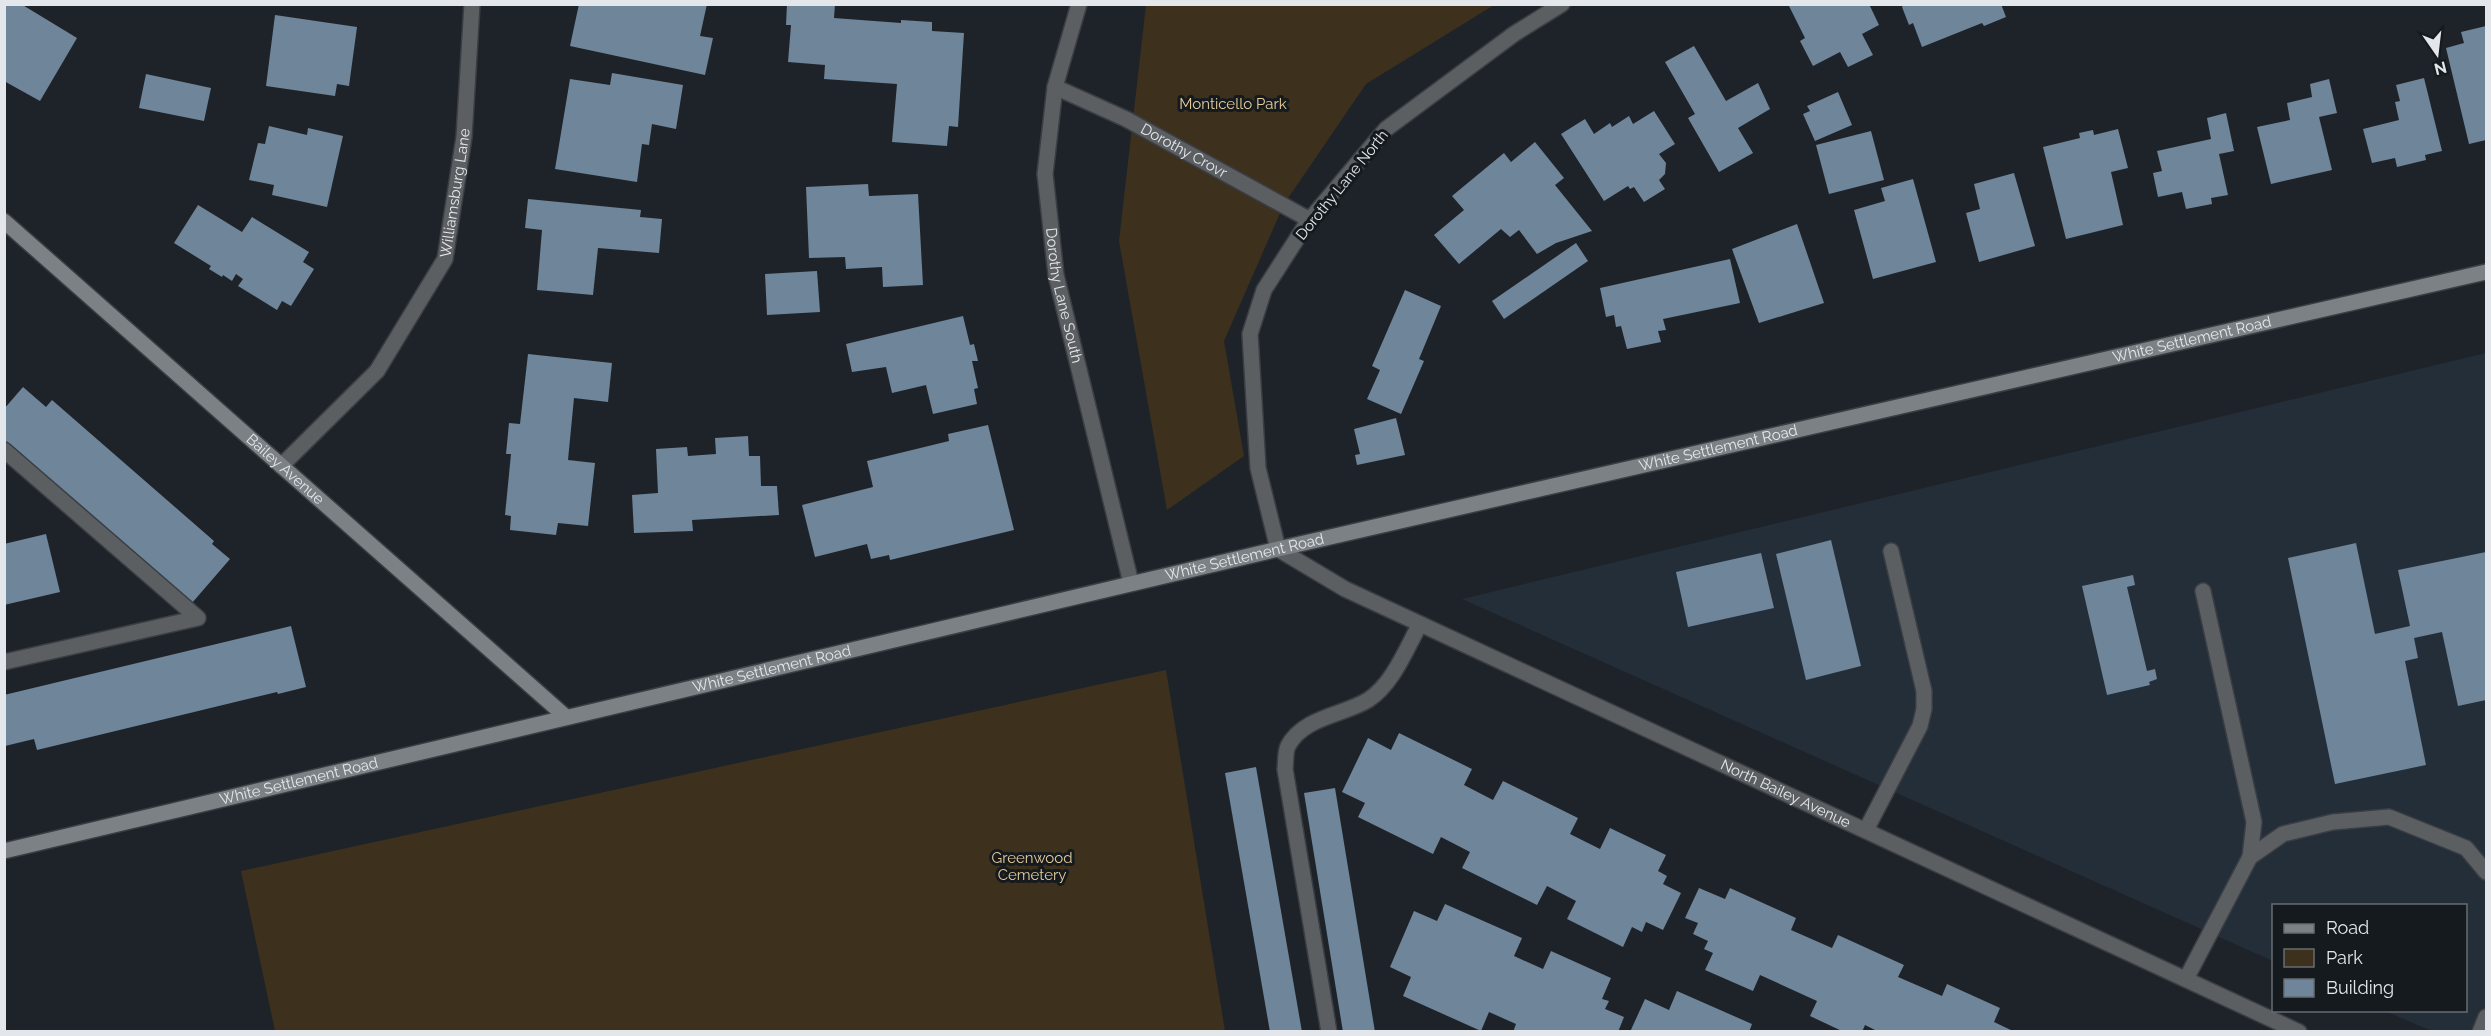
<svg xmlns="http://www.w3.org/2000/svg" width="2491" height="1036" font-family="Raleway,sans-serif">
<rect width="100%" height="100%" fill="#1e2329"/>
<path fill="#242e38" d="M 2486,353 L 2486,1031 L 2432,1031 L 2385,1011 L 2466,1010 L 2466,906 L 2274,906 L 2273,961 L 1462,599 Z"/>
<g fill="#3d311d">
<path d="M 1146,5 L 1494,5 L 1366,84 L 1284,204 L 1224,341 L 1244,456 L 1167,510 L 1119,241 Z"/>
<path d="M 1166,670 L 1225,1031 L 275,1031 L 241,871 Z"/>
</g>
<g fill="#6f859a">
<path d="M 4,4 L 21,4 L 77,38 L 40,101 L 4,81 Z"/>
<path d="M 579,4 L 707,4 L 700,36 L 713,38 L 705,75 L 570,46 Z"/>
<path d="M 787,4 L 835,4 L 834,18 L 901,23 L 901,20 L 932,22 L 932,31 L 964,33 L 958,127 L 949,126 L 947,146 L 892,142 L 897,84 L 824,79 L 825,65 L 788,62 L 791,25 L 786,25 Z"/>
<path d="M 1788,4 L 1869,4 L 1879,25 L 1862,34 L 1873,55 L 1848,67 L 1840,52 L 1813,66 L 1800,41 L 1805,38 Z"/>
<path d="M 1904,4 L 2001,4 L 2006,17 L 1984,26 L 1982,23 L 1922,47 L 1913,23 L 1909,25 L 1902,7 Z"/>
<path d="M 275,15 L 357,27 L 349,86 L 337,84 L 335,96 L 266,86 Z"/>
<path d="M 2486,26 L 2486,140 L 2469,144 L 2446,48 L 2464,43 L 2461,32 Z"/>
<path d="M 1694,46 L 1726,101 L 1758,83 L 1770,109 L 1738,128 L 1753,153 L 1719,172 L 1688,118 L 1695,114 L 1665,62 Z"/>
<path d="M 612,73 L 683,85 L 676,129 L 652,124 L 649,145 L 642,144 L 637,182 L 555,169 L 570,79 L 610,85 Z"/>
<path d="M 146,74 L 211,88 L 204,121 L 139,108 Z"/>
<path d="M 2424,78 L 2442,151 L 2425,155 L 2426,160 L 2397,167 L 2395,158 L 2372,163 L 2363,129 L 2399,120 L 2395,102 L 2400,101 L 2396,85 Z"/>
<path d="M 2329,79 L 2337,113 L 2319,117 L 2332,170 L 2271,184 L 2257,127 L 2290,120 L 2287,103 L 2312,97 L 2310,84 Z"/>
<path d="M 1838,92 L 1852,125 L 1815,141 L 1803,114 L 1810,111 L 1807,106 Z"/>
<path d="M 1654,111 L 1675,144 L 1659,154 L 1666,163 L 1665,174 L 1659,180 L 1665,189 L 1644,202 L 1634,187 L 1630,189 L 1628,186 L 1604,201 L 1561,134 L 1585,119 L 1594,134 L 1610,123 L 1612,127 L 1629,116 L 1633,124 Z"/>
<path d="M 2226,113 L 2234,151 L 2219,154 L 2228,195 L 2211,198 L 2212,204 L 2186,209 L 2182,192 L 2158,197 L 2153,173 L 2162,171 L 2157,151 L 2211,139 L 2207,118 Z"/>
<path d="M 269,126 L 307,135 L 308,128 L 343,136 L 327,207 L 272,195 L 274,185 L 249,180 L 258,143 L 265,144 Z"/>
<path d="M 2118,129 L 2128,168 L 2111,172 L 2123,225 L 2066,239 L 2043,147 L 2080,138 L 2079,133 L 2093,130 L 2094,135 Z"/>
<path d="M 1871,131 L 1884,180 L 1829,194 L 1816,145 Z"/>
<path d="M 1535,142 L 1564,178 L 1555,185 L 1592,231 L 1556,243 L 1537,254 L 1519,230 L 1510,237 L 1501,229 L 1459,264 L 1434,235 L 1464,210 L 1452,196 L 1504,153 L 1511,162 Z"/>
<path d="M 2014,173 L 2035,246 L 1979,262 L 1966,213 L 1980,209 L 1974,184 Z"/>
<path d="M 1913,179 L 1936,262 L 1873,279 L 1854,210 L 1885,201 L 1881,188 Z"/>
<path d="M 868,184 L 869,196 L 918,194 L 923,285 L 883,287 L 882,267 L 846,269 L 845,257 L 809,258 L 806,187 Z"/>
<path d="M 528,199 L 641,210 L 640,217 L 662,219 L 659,253 L 598,248 L 593,295 L 537,290 L 542,230 L 525,228 Z"/>
<path d="M 198,205 L 242,232 L 252,217 L 309,252 L 303,262 L 314,269 L 291,306 L 282,301 L 277,310 L 238,286 L 243,279 L 236,274 L 232,281 L 223,275 L 222,277 L 209,269 L 211,266 L 174,243 Z"/>
<path d="M 1797,224 L 1824,303 L 1759,323 L 1732,249 Z"/>
<path d="M 1576,243 L 1588,261 L 1504,319 L 1492,301 Z"/>
<path d="M 1730,259 L 1740,303 L 1663,319 L 1666,330 L 1658,331 L 1661,342 L 1627,349 L 1621,326 L 1616,327 L 1614,315 L 1606,317 L 1600,288 Z"/>
<path d="M 817,271 L 820,312 L 767,315 L 765,274 Z"/>
<path d="M 1405,290 L 1441,306 L 1419,359 L 1424,361 L 1401,414 L 1367,399 L 1380,370 L 1372,366 Z"/>
<path d="M 963,316 L 970,345 L 974,344 L 978,361 L 972,361 L 978,388 L 974,389 L 977,404 L 933,414 L 926,385 L 892,393 L 886,367 L 852,372 L 846,344 Z"/>
<path d="M 528,354 L 612,363 L 608,402 L 574,398 L 568,460 L 595,463 L 588,526 L 558,523 L 556,535 L 510,530 L 511,516 L 505,515 L 511,454 L 506,454 L 509,423 L 520,424 Z"/>
<path d="M 23,387 L 46,407 L 52,400 L 214,541 L 212,544 L 230,559 L 192,603 L 10,444 L 8,446 L 4,443 L 4,409 Z"/>
<path d="M 1396,418 L 1405,455 L 1357,465 L 1355,455 L 1360,454 L 1354,429 Z"/>
<path d="M 988,425 L 1014,530 L 890,560 L 889,555 L 871,559 L 867,544 L 815,557 L 802,505 L 873,487 L 867,461 L 949,441 L 948,434 Z"/>
<path d="M 748,436 L 749,456 L 760,456 L 761,486 L 777,486 L 779,515 L 692,520 L 693,531 L 634,533 L 632,495 L 658,493 L 656,449 L 687,447 L 688,456 L 716,454 L 715,438 Z"/>
<path d="M 46,534 L 60,592 L 4,605 L 4,544 Z"/>
<path d="M 1831,540 L 1861,666 L 1806,680 L 1776,554 Z"/>
<path d="M 2356,543 L 2375,634 L 2410,626 L 2398,570 L 2486,552 L 2486,700 L 2458,706 L 2442,632 L 2414,638 L 2418,658 L 2405,661 L 2426,765 L 2335,784 L 2288,558 Z"/>
<path d="M 1761,553 L 1774,608 L 1688,627 L 1676,572 Z"/>
<path d="M 2133,575 L 2135,585 L 2127,587 L 2147,671 L 2155,669 L 2157,679 L 2149,682 L 2150,685 L 2107,695 L 2082,586 Z"/>
<path d="M 291,626 L 306,687 L 278,694 L 277,692 L 37,750 L 34,739 L 5,746 L 4,695 Z"/>
<path d="M 1399,733 L 1472,769 L 1464,785 L 1493,800 L 1503,781 L 1578,818 L 1570,834 L 1600,849 L 1610,828 L 1666,855 L 1658,871 L 1667,876 L 1663,884 L 1681,893 L 1663,930 L 1646,922 L 1642,932 L 1632,927 L 1623,947 L 1567,919 L 1576,901 L 1547,886 L 1537,905 L 1462,868 L 1470,852 L 1441,837 L 1433,854 L 1358,817 L 1365,803 L 1342,792 L 1368,738 L 1391,750 Z"/>
<path d="M 1256,767 L 1302,1032 L 1270,1032 L 1225,773 Z"/>
<path d="M 1335,788 L 1375,1032 L 1343,1032 L 1304,793 Z"/>
<path d="M 1699,888 L 1725,899 L 1730,888 L 1796,918 L 1791,930 L 1832,948 L 1838,935 L 1904,965 L 1898,977 L 1942,996 L 1947,984 L 2000,1008 L 1994,1022 L 2015,1032 L 1879,1032 L 1865,1025 L 1862,1032 L 1844,1032 L 1810,1016 L 1817,1001 L 1760,975 L 1753,991 L 1705,970 L 1713,953 L 1704,949 L 1708,941 L 1693,934 L 1698,923 L 1685,918 Z"/>
<path d="M 1445,904 L 1522,938 L 1514,956 L 1543,969 L 1551,951 L 1611,978 L 1602,999 L 1609,1001 L 1605,1009 L 1624,1017 L 1618,1032 L 1513,1032 L 1516,1024 L 1489,1012 L 1481,1031 L 1403,996 L 1411,977 L 1390,967 L 1414,911 L 1437,921 Z"/>
<path d="M 1677,991 L 1752,1024 L 1749,1032 L 1630,1032 L 1645,999 L 1669,1010 Z"/>
</g>
<g fill="none" stroke-linecap="round" stroke-linejoin="round">
<defs>
<g id="lane">
<path d="M 4,450 L 198,618 L 4,662"/>
<path d="M 2203,591 L 2254,822 L 2250,857"/>
<path d="M 1866,830 L 1920,726 L 1924,709 L 1924,691 L 1891,551"/>
<path d="M 2186,979 L 2250,857 L 2283,834 L 2333,822 L 2389,817 L 2466,848 L 2486,872"/>
<path d="M 1329,1032 L 1285,769 C 1286,762 1285,752 1288,746 C 1303,717 1344,715 1368,700 C 1393,684 1406,649 1420,624"/>
<path d="M 2480,1032 L 2486,1017"/>
</g>
<g id="street">
<path id="s1" d="M 1079,4 L 1055,87 L 1045,174 L 1056,275 L 1131,583"/>
<path id="s2" d="M 1562,4 L 1514,34 L 1386,129 L 1307,223 L 1264,290 L 1250,334 L 1258,468 L 1278,549 L 1345,589 L 2299,1032"/>
<path id="s3" d="M 1055,87 L 1126,119 L 1310,220"/>
<path id="s4" d="M 281,466 L 377,371 L 445,259 L 464,137 L 472,4"/>
</g>
<g id="secondary">
<path id="s5" d="M 4,221 L 566,717"/>
<path id="s6" d="M 4,851 L 1278,549 L 2486,272"/>
</g>
</defs>
<use href="#lane" stroke="#3a3e44" stroke-width="18"/>
<use href="#street" stroke="#3a3e44" stroke-width="18"/>
<use href="#secondary" stroke="#3a3e44" stroke-width="18"/>
<use href="#lane" stroke="#5c5f62" stroke-width="15"/>
<use href="#street" stroke="#5c5f62" stroke-width="15"/>
<use href="#secondary" stroke="#7c8185" stroke-width="15"/>
</g>
<g text-anchor="middle" stroke-width="6" stroke-linejoin="round" paint-order="stroke">
<g font-size="15" fill="#e6cb9a" stroke="#151a1f">
<text x="1233" y="109">Monticello Park</text>
<text x="1032" y="863">Greenwood<tspan x="1032" dy="17">Cemetery</tspan></text>
</g>
<g font-size="15" fill="#e3e7eb" stroke="#151a1f">
<text dy="5" stroke="none"><textPath href="#s3" startOffset="144">Dorothy Crovr</textPath></text>
<text transform="translate(1342 185) rotate(-51)" y="5">Dorothy Lane North</text>
<text dy="5" stroke="none"><textPath href="#s4" startOffset="333">Williamsburg Lane</textPath></text>
<text dy="5" stroke="none"><textPath href="#s1" startOffset="297">Dorothy Lane South</textPath></text>
<text dy="5" stroke="none"><textPath href="#s6" startOffset="2247">White Settlement Road</textPath></text>
<text dy="5" stroke="none"><textPath href="#s6" startOffset="1761">White Settlement Road</textPath></text>
<text dy="5" stroke="none"><textPath href="#s5" startOffset="375">Bailey Avenue</textPath></text>
<text dy="5" stroke="none"><textPath href="#s6" startOffset="1275">White Settlement Road</textPath></text>
<text dy="5" stroke="none"><textPath href="#s6" startOffset="789">White Settlement Road</textPath></text>
<text dy="5" stroke="none"><textPath href="#s6" startOffset="303">White Settlement Road</textPath></text>
<text dy="5" stroke="none"><textPath href="#s2" startOffset="1246">North Bailey Avenue</textPath></text>
</g>
</g>
<rect width="2491" height="1036" fill="none" stroke="#e3e7eb" stroke-width="12"/>
<rect x="2272" y="904" width="195" height="108" fill="#151a1f" stroke="#676c71" stroke-width="1.5"/>
<rect x="2284" y="924" width="30" height="9" fill="#7c8185" stroke="#676c71" stroke-width="1.5"/>
<text x="2326" y="934" font-size="18" fill="#e3e7eb">Road</text>
<rect x="2284" y="949" width="30" height="18" fill="#3d311d" stroke="#676c71" stroke-width="1.5"/>
<text x="2326" y="964" font-size="18" fill="#e3e7eb">Park</text>
<rect x="2284" y="979" width="30" height="18" fill="#6f859a" stroke="#676c71" stroke-width="1.5"/>
<text x="2326" y="994" font-size="18" fill="#e3e7eb">Building</text>
<g transform="translate(2437 54) rotate(166)" stroke="#151a1f" stroke-width="4.5" paint-order="stroke">
<path d="M0-4.5L10 22L0 15L-10 22Z" fill="#e3e7eb"/>
<text y="-9" font-size="16" font-weight="bold" text-anchor="middle" fill="#e3e7eb">N</text>
</g>
</svg>
